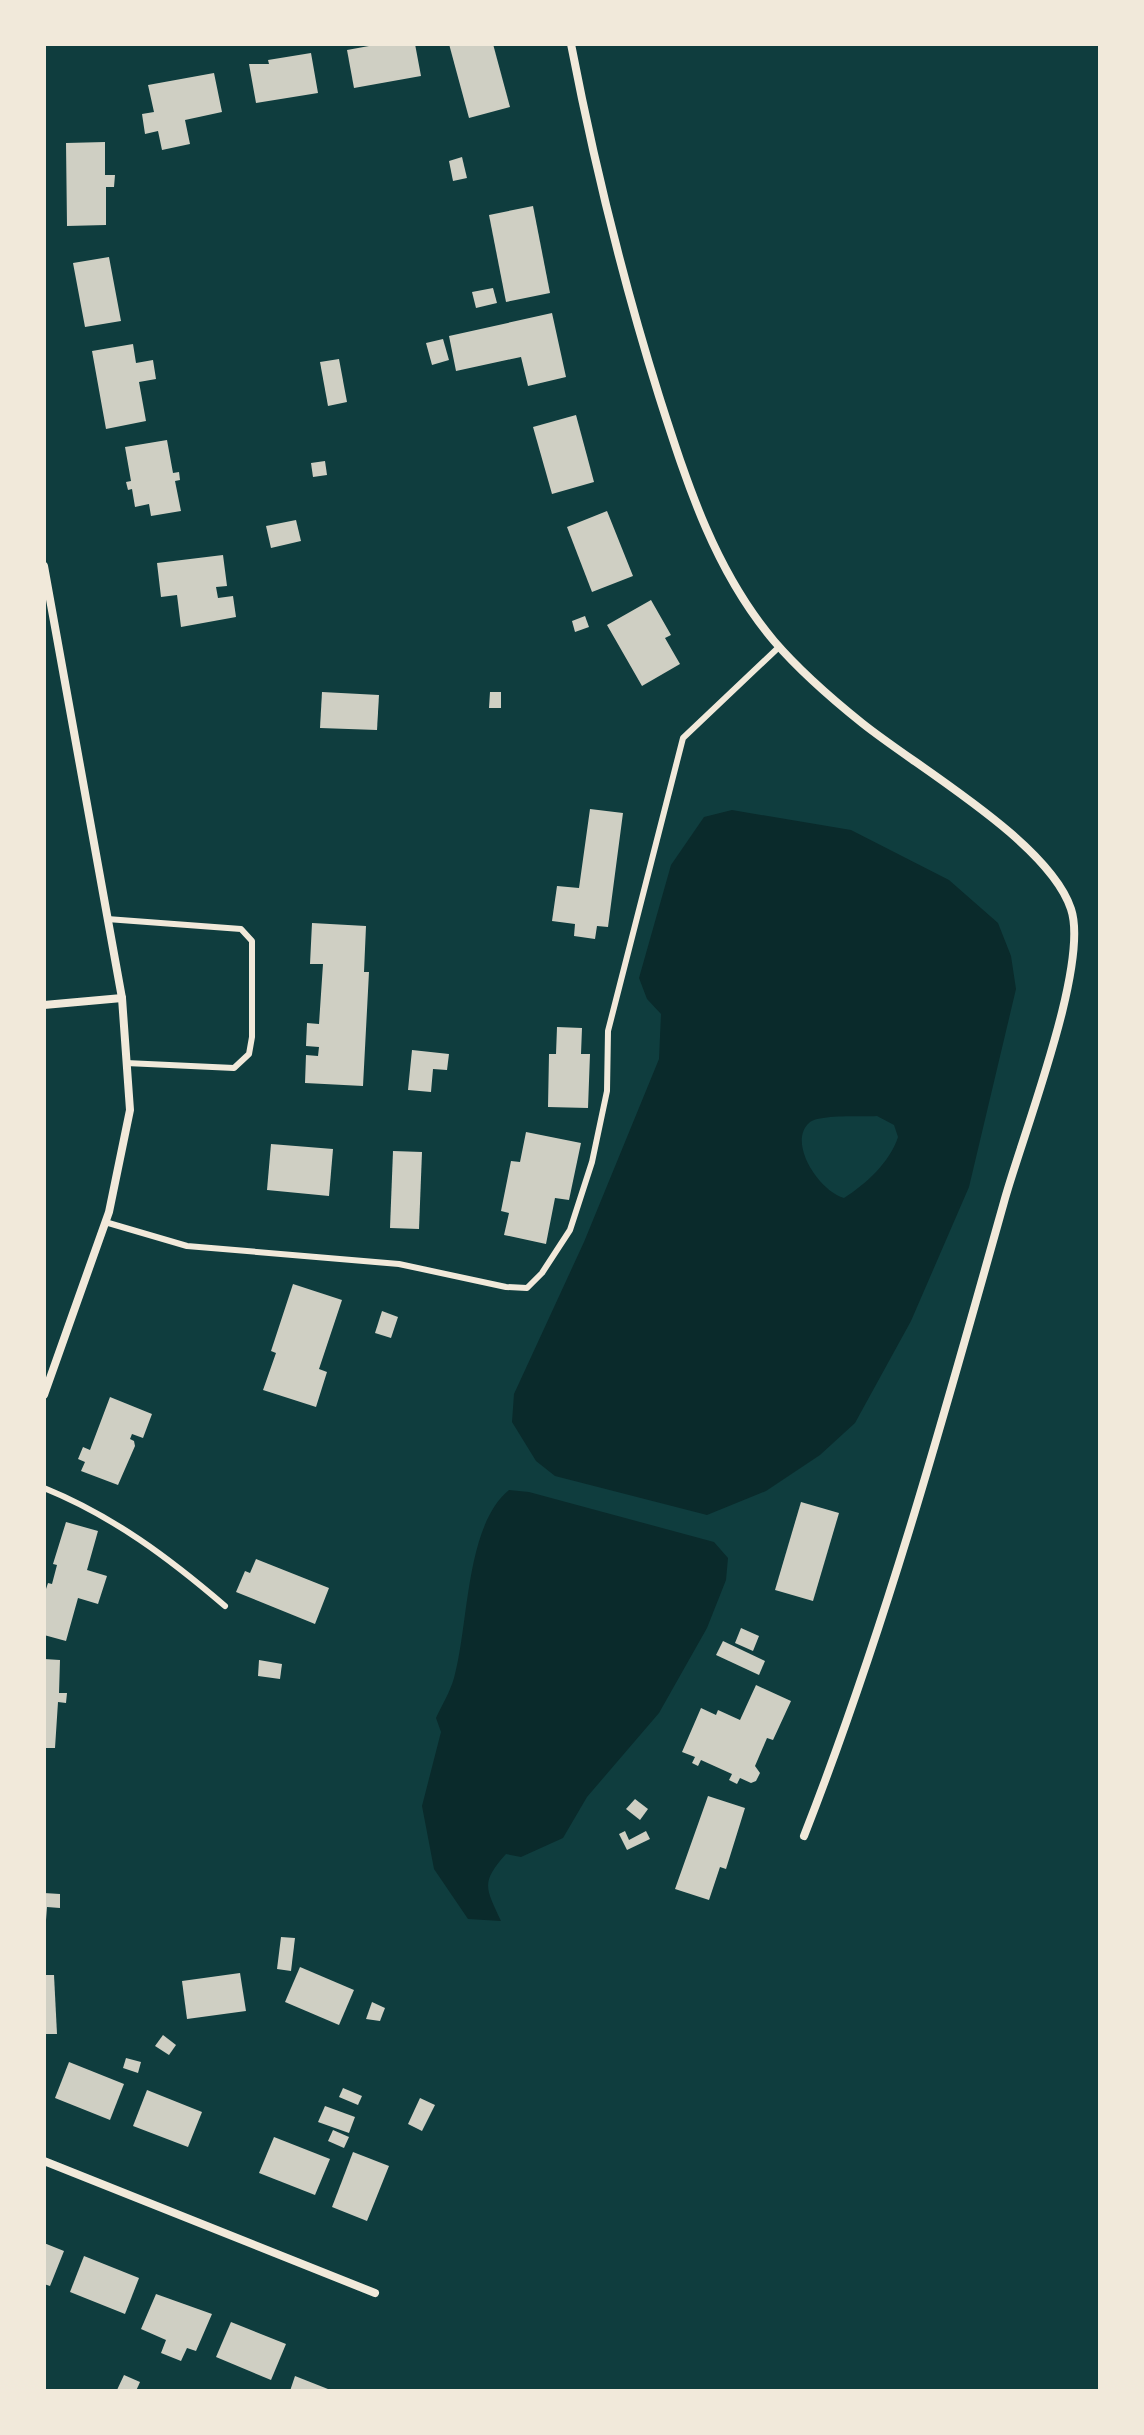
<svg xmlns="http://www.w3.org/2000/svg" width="1144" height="2435" font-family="Quicksand,sans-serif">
<rect width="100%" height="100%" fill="#0f3d3e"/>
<g fill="#0a2a2b" fill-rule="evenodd">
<path d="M 732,810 L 851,830 L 949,880 L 998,923 L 1011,956 L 1016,989 L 969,1187 L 911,1321 L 855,1423 L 820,1455 L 766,1491 L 707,1515 L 555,1476 L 536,1461 L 512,1422 L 514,1394 L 584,1242 L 659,1059 L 661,1014 L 647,999 L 639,978 L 671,865 L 704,817 ZM 877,1116 L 894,1125 L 898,1137 C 890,1162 866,1184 844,1198 C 820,1192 787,1143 809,1123 C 818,1114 862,1117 877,1116 Z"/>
<path d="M 509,1490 L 529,1492 L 714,1542 L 728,1558 L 726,1580 L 707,1628 L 659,1713 L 587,1797 L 563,1838 L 521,1857 L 506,1854 C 480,1883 486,1888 501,1921 L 468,1919 L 434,1869 L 422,1806 L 441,1732 L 436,1718 C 442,1705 450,1692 454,1678 C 469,1625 465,1526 509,1490 Z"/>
</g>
<g fill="#cfcfc3">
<path d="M 380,44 L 415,44 L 421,76 L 354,88 L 347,50 Z"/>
<path d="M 449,44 L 493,44 L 510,107 L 469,118 Z"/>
<path d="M 311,53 L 318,93 L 256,103 L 249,64 L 269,64 L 268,60 Z"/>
<path d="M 214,73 L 222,112 L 185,120 L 190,144 L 162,150 L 158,131 L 145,134 L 142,114 L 154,112 L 148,85 Z"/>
<path d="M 105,142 L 105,175 L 115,175 L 114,187 L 106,187 L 106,225 L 67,226 L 66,143 Z"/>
<path d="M 462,157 L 467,178 L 453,181 L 449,161 Z"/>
<path d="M 533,206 L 550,293 L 506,302 L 489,215 Z"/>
<path d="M 109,257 L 121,321 L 85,327 L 73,263 Z"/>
<path d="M 493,288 L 497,303 L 476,308 L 472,292 Z"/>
<path d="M 552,313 L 566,377 L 528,386 L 521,357 L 456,371 L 449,336 Z"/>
<path d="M 443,339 L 449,360 L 432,365 L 426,343 Z"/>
<path d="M 133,344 L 136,363 L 153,360 L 156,379 L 139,382 L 146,421 L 106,429 L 92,351 Z"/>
<path d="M 339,359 L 347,402 L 328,406 L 320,362 Z"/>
<path d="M 576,415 L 594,482 L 552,494 L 533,427 Z"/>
<path d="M 167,440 L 173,473 L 179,472 L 180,480 L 175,481 L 181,511 L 151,516 L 149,504 L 135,507 L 132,489 L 128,490 L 126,482 L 131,481 L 125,447 Z"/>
<path d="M 325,461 L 327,475 L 313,477 L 311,463 Z"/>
<path d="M 607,511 L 633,576 L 592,592 L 567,527 Z"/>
<path d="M 296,520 L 301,541 L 271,548 L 266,526 Z"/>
<path d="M 223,555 L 227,586 L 216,587 L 218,598 L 233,596 L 236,617 L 181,627 L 177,595 L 161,597 L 157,563 Z"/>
<path d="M 651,600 L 671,635 L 665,638 L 680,664 L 642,686 L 607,625 Z"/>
<path d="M 585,616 L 589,627 L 575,632 L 572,621 Z"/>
<path d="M 322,692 L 379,695 L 377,730 L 320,728 Z"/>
<path d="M 490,692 L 501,692 L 501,708 L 489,708 Z"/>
<path d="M 590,809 L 623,813 L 608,927 L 597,926 L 595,939 L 574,936 L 575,924 L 552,921 L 557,886 L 579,888 Z"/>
<path d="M 312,923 L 366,926 L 364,972 L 369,972 L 363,1086 L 305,1083 L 306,1055 L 318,1056 L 319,1047 L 306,1046 L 307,1023 L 319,1024 L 323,964 L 310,964 Z"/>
<path d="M 557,1027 L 582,1028 L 581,1054 L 590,1054 L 588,1108 L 548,1107 L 549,1054 L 556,1054 Z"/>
<path d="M 412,1050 L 449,1054 L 447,1070 L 433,1069 L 431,1092 L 408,1090 Z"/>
<path d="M 526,1132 L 581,1143 L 569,1200 L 555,1198 L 546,1244 L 504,1235 L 509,1213 L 501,1211 L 511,1161 L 520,1162 Z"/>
<path d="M 271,1144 L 333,1149 L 329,1196 L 267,1190 Z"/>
<path d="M 393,1151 L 422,1152 L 419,1229 L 390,1228 Z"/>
<path d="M 293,1284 L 342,1300 L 319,1369 L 327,1372 L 316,1407 L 263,1390 L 276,1353 L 271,1351 Z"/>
<path d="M 382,1311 L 398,1317 L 391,1338 L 375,1333 Z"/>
<path d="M 110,1397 L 152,1414 L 143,1438 L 132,1434 L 130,1439 L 134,1441 L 135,1446 L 118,1485 L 81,1471 L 85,1462 L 78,1459 L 83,1447 L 90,1450 Z"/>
<path d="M 801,1502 L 839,1513 L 813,1601 L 775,1590 Z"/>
<path d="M 66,1522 L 98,1531 L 87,1570 L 107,1576 L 98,1604 L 78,1598 L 66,1641 L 44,1635 L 44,1595 L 48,1583 L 52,1584 L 57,1565 L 53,1564 Z"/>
<path d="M 256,1559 L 329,1588 L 315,1624 L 236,1592 L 245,1571 L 250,1573 Z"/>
<path d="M 741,1628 L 759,1636 L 753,1651 L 735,1643 Z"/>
<path d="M 723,1641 L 765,1661 L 759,1675 L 716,1655 Z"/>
<path d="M 44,1659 L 60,1660 L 59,1693 L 67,1693 L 66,1703 L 58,1702 L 55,1748 L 44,1748 Z"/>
<path d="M 259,1660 L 282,1664 L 280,1679 L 258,1676 Z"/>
<path d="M 756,1685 L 791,1701 L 773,1740 L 767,1738 L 755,1766 L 760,1773 L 756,1781 L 751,1783 L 740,1778 L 737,1784 L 729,1780 L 732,1774 L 701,1760 L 698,1766 L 692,1763 L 695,1757 L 682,1752 L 701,1708 L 716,1715 L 718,1710 L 740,1720 Z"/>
<path d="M 708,1796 L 745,1808 L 726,1869 L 720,1867 L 709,1900 L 675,1889 Z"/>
<path d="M 635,1799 L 648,1809 L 640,1820 L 626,1809 Z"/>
<path d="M 625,1831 L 629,1840 L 646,1831 L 650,1839 L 627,1850 L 619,1834 Z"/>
<path d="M 44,1893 L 60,1894 L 60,1908 L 47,1907 L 46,1920 Z"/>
<path d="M 281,1937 L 295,1938 L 291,1971 L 277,1969 Z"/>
<path d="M 300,1967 L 354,1990 L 339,2025 L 285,2002 Z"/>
<path d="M 240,1973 L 246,2011 L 187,2019 L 182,1981 Z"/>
<path d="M 44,1975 L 54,1975 L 57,2034 L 44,2034 Z"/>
<path d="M 372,2002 L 385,2008 L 380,2021 L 366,2019 Z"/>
<path d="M 163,2035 L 176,2045 L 169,2055 L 155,2046 Z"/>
<path d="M 126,2058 L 141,2062 L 138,2073 L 123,2068 Z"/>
<path d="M 69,2062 L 124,2084 L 110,2120 L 55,2098 Z"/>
<path d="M 343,2088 L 362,2096 L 358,2105 L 339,2097 Z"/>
<path d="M 147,2090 L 202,2112 L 188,2147 L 133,2126 Z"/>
<path d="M 420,2098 L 435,2105 L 422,2131 L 408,2124 Z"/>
<path d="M 325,2106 L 355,2117 L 349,2133 L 318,2122 Z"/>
<path d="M 333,2130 L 349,2137 L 344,2148 L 328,2141 Z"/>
<path d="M 274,2137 L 330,2159 L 315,2195 L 259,2173 Z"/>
<path d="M 353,2152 L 389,2166 L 367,2221 L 332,2207 Z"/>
<path d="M 44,2243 L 64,2251 L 50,2286 L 44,2284 Z"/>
<path d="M 84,2256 L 139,2278 L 125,2314 L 70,2292 Z"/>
<path d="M 156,2294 L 212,2314 L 196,2351 L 187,2348 L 181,2361 L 161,2353 L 166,2340 L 141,2329 Z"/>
<path d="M 231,2322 L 286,2344 L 271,2380 L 216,2357 Z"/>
<path d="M 124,2375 L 140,2382 L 136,2391 L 117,2390 Z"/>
<path d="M 295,2376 L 333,2391 L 290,2391 Z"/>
</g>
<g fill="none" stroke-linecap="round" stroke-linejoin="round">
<g stroke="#f1e9da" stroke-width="6">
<path d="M 107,919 L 241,929 L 252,941 L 252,1037 L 249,1054 L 234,1068 L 126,1063"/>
<path d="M 105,1222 L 187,1246 L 399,1264 L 506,1287 L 527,1288 L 542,1273 L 570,1230 L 592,1162 L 607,1091 L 608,1031 L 683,738 L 779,647"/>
<path d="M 44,1488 C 113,1516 169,1558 225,1606"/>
</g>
<g stroke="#f1e9da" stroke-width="8">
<path d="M 571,44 C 594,163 623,281 659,396 C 687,483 714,570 774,641 C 799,670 832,699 862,723 C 918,768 1049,842 1071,909 C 1090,965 1021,1139 1004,1202 C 944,1416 885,1629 804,1836"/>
<path d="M 44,566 L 122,998 L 130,1110 L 109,1212 L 44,1395"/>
<path d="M 44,1005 L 122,998"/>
<path d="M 44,2161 L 375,2293"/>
</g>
</g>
<rect width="1144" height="2435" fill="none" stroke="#f1e9da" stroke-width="92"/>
</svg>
